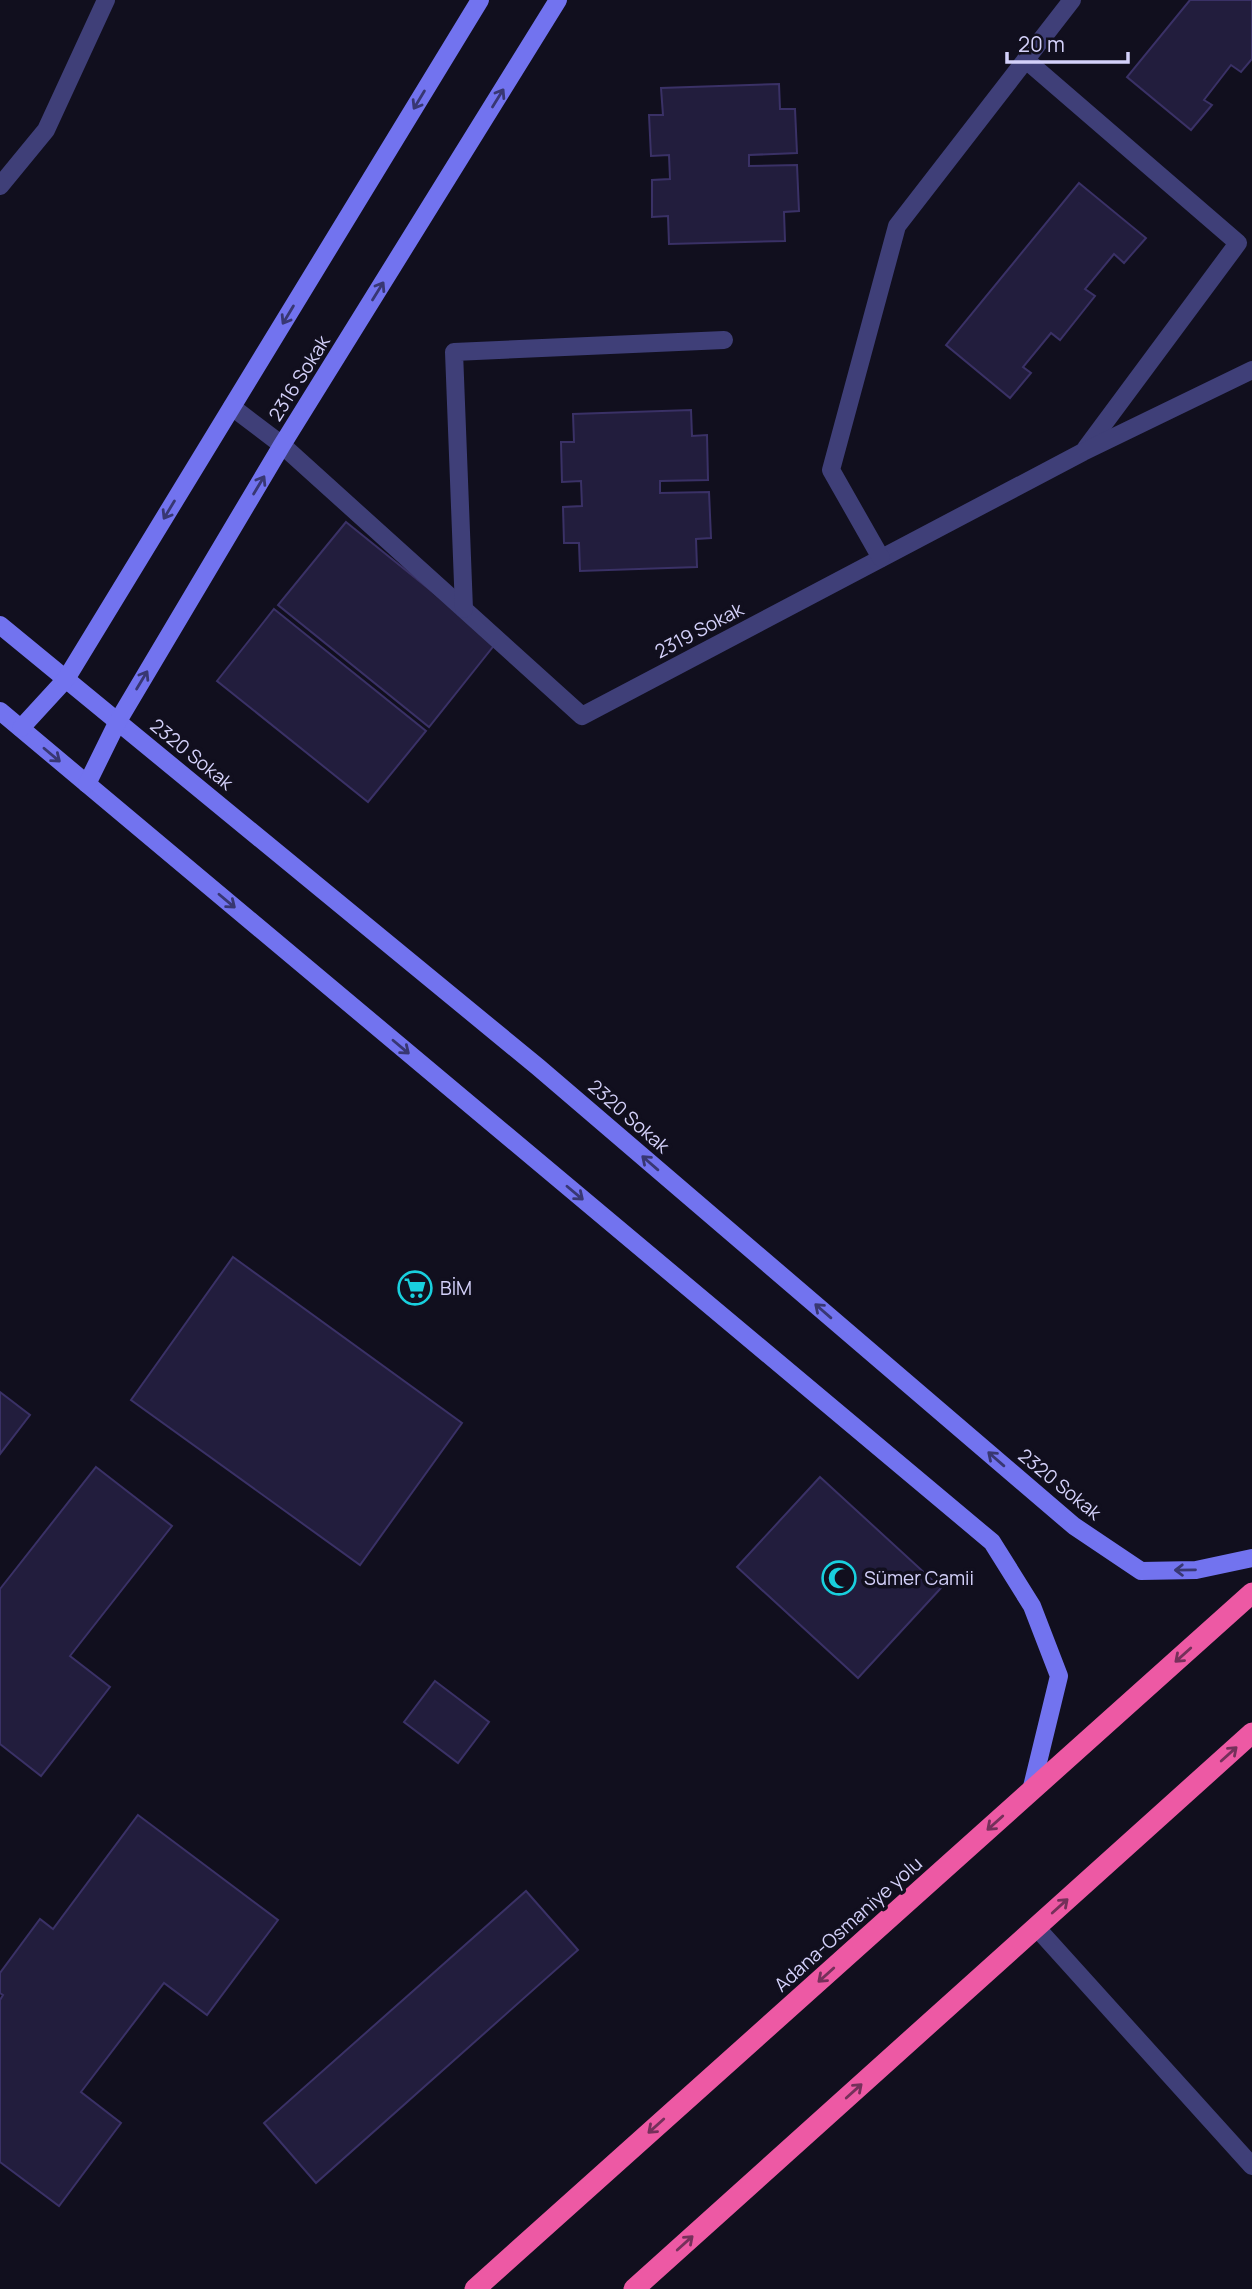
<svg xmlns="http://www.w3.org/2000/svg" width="1252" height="2289" font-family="Manrope,sans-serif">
<rect width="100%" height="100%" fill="#110f1e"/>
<g fill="#221d3d" stroke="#3a3166" stroke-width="2">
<path d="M 1190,0 L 1252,0 L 1252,59 L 1241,72 L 1231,65 L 1204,100 L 1212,105 L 1191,130 L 1127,77 Z"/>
<path d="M 779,84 L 780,109 L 795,109 L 797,153 L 749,155 L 749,166 L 797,165 L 799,211 L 784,212 L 785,241 L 669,244 L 668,216 L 652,217 L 652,180 L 670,179 L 669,155 L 651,156 L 649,115 L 663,115 L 661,88 Z"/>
<path d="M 1079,183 L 1146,238 L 1124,263 L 1114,254 L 1085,289 L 1095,296 L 1060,340 L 1051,333 L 1023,367 L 1031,373 L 1010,398 L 946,345 Z"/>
<path d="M 691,410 L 692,436 L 707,435 L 708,480 L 660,481 L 660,493 L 709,492 L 711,538 L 696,539 L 697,567 L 580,571 L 579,543 L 564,543 L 563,507 L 582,506 L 581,481 L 562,482 L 561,442 L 574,442 L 573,414 Z"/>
<path d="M 346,522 L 496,643 L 429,727 L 278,605 Z"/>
<path d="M 274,609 L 426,731 L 368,802 L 217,681 Z"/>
<path d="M 233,1257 L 462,1423 L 360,1565 L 131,1400 Z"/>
<path d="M 0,1392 L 30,1415 L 0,1454 Z"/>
<path d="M 96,1467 L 172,1526 L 70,1656 L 110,1687 L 41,1776 L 0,1744 L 0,1589 Z"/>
<path d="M 820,1477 L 941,1588 L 858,1678 L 737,1567 Z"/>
<path d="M 435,1681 L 489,1722 L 458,1763 L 404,1722 Z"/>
<path d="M 138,1815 L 278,1920 L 207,2015 L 164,1983 L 81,2092 L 121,2123 L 59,2206 L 0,2162 L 0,2000 L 3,1995 L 0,1993 L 0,1973 L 40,1919 L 53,1929 Z"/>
<path d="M 526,1891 L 578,1950 L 316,2183 L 264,2123 Z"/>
</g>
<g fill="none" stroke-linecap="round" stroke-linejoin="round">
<g stroke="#3f3f78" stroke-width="18">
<path d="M 1026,60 L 1238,243 L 1086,448"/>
<path d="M 0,186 L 46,130 L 106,0"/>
<path d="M 232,407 L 282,445 L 582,716 L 1083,452 L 1252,370"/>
<path d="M 881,558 L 831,470 L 897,226 L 1072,0"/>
<path d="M 464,609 L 454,352 L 724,340"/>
<path d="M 1036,1927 L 1252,2166"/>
</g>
<g stroke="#7273ef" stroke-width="18">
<path d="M 0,625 L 538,1067 L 1074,1526 L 1141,1571 L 1196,1570 L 1252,1558"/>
<path d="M 0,711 L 992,1542 L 1032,1606 L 1059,1676 L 1031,1791"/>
<path d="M 21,728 L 66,679 L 480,0"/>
<path d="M 87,784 L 118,721 L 282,445 L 558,0"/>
</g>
<g stroke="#ed59a4" stroke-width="21">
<path d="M 475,2289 L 1252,1593"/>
<path d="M 634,2289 L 1252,1733"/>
</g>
</g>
<defs><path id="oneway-shaft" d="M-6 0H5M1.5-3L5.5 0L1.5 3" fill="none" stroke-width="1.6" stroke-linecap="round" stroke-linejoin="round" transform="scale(1.75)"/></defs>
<g stroke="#383772">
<use href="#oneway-shaft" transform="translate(498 98) rotate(-58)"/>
<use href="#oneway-shaft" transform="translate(419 100) rotate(121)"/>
<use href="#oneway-shaft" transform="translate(378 291) rotate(-58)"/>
<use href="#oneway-shaft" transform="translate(288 315) rotate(121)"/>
<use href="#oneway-shaft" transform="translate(259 485) rotate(-59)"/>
<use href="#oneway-shaft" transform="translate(169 510) rotate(121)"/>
<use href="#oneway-shaft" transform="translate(142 680) rotate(-59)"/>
<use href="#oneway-shaft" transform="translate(52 755) rotate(40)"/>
<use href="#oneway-shaft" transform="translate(227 901) rotate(40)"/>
<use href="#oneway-shaft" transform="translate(401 1047) rotate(40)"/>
<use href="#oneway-shaft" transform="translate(650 1163) rotate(-139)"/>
<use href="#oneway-shaft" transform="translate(575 1193) rotate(40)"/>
<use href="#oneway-shaft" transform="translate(823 1311) rotate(-139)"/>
<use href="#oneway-shaft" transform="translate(996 1459) rotate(-139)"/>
<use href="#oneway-shaft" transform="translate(1185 1570) rotate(179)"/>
</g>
<g stroke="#74305a">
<use href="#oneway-shaft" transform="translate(1183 1655) rotate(138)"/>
<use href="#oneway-shaft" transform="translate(1229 1754) rotate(-42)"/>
<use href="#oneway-shaft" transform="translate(995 1823) rotate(138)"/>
<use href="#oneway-shaft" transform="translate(1060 1906) rotate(-42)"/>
<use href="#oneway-shaft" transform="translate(826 1975) rotate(138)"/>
<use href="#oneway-shaft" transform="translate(854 2091) rotate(-42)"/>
<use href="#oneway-shaft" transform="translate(656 2126) rotate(138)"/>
<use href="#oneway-shaft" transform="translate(685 2243) rotate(-42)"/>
</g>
<defs>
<symbol id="supermarket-ring" viewBox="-11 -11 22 22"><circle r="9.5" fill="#110f1e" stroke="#19d0de" stroke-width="1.5"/><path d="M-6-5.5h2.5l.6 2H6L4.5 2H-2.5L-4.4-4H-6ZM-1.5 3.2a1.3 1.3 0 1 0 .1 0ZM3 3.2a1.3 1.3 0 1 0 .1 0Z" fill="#19d0de"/></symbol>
<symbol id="mosque-ring" viewBox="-11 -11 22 22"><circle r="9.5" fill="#110f1e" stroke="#19d0de" stroke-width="1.5"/><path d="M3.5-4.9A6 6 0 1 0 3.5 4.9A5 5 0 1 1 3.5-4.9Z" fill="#19d0de"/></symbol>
</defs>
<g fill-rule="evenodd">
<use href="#supermarket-ring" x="396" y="1269" width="38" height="38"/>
<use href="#mosque-ring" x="820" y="1559" width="38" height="38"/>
</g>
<g text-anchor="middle" stroke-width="7" stroke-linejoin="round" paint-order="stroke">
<g font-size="19" fill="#d4d1fa" stroke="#110f1e">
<text transform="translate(299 378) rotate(-58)" y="7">2316 Sokak</text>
<text transform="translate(699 630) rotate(-28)" y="7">2319 Sokak</text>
<text transform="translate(192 754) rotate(39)" y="7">2320 Sokak</text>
<text transform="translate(629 1116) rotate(41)" y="7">2320 Sokak</text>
<text transform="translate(1060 1484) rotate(39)" y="7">2320 Sokak</text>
<text transform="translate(848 1924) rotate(-42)" y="7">Adana-Osmaniye yolu</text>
</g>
<g font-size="19" fill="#d4d1fa" stroke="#110f1e" text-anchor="start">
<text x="440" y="1295">BİM</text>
<text x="864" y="1585">Sümer Camii</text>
</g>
</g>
<path d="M1007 52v10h121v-10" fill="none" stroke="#d4d1fa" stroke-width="3.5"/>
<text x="1018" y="52" font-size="21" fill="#d4d1fa" stroke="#110f1e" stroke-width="5" paint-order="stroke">20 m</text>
</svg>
